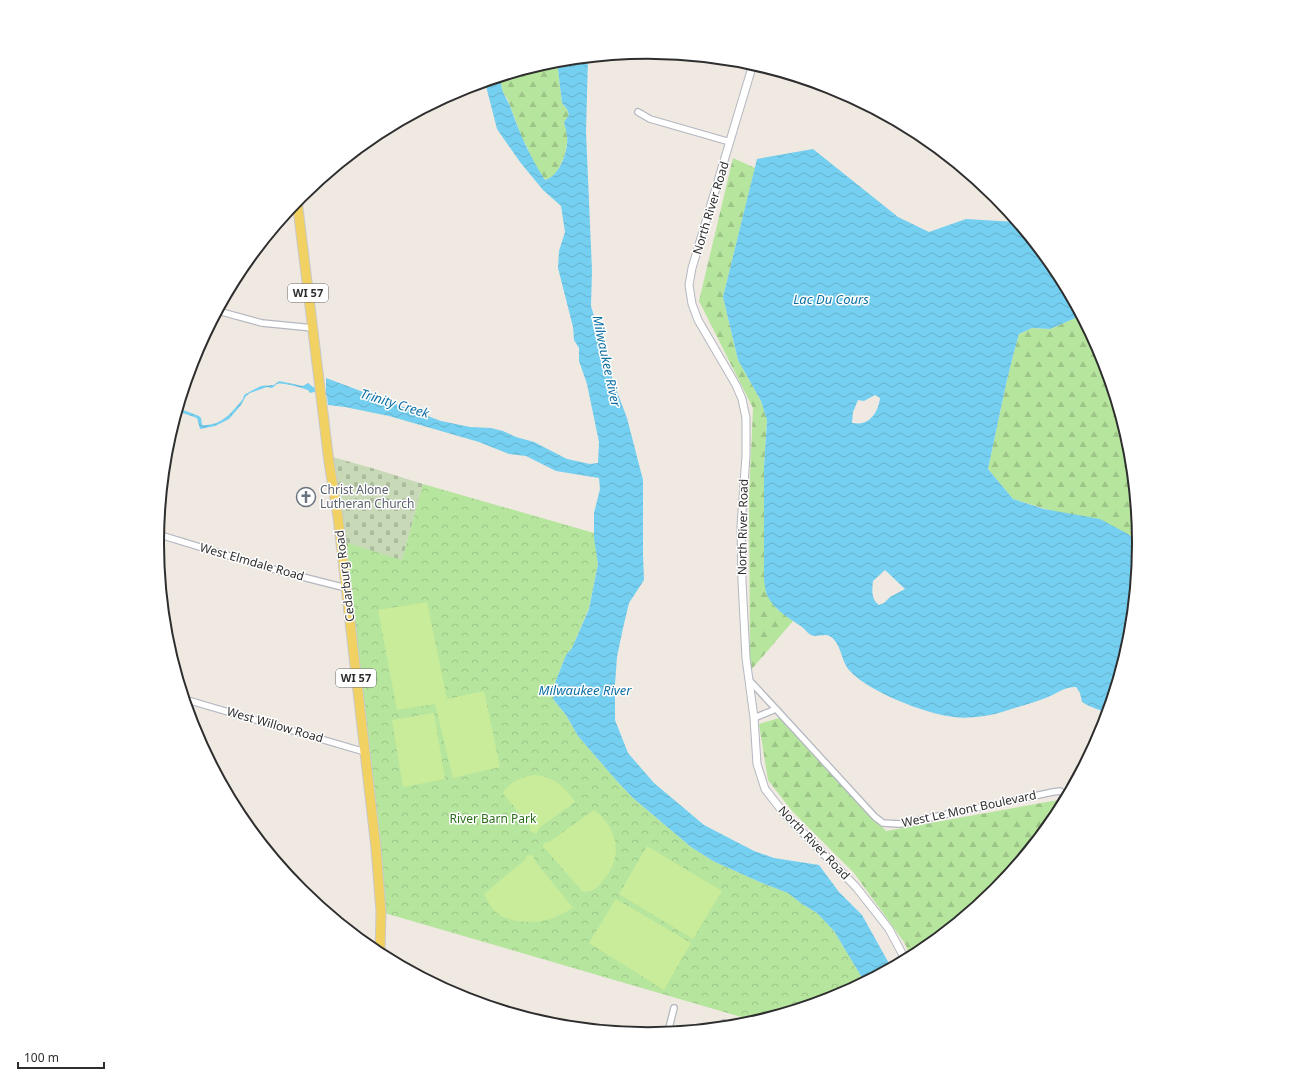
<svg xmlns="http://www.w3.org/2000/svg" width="1295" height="1086" font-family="'Noto Sans',sans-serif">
<defs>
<pattern id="forest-firs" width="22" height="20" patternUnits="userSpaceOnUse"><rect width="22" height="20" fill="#b6e59e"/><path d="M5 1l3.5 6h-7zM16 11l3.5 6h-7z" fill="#9dc588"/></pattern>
<pattern id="cemetery-stones" width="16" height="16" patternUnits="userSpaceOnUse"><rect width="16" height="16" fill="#c8d9b8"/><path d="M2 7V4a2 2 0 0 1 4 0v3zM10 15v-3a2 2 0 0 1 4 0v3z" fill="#acbb9e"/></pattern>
<pattern id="park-crowns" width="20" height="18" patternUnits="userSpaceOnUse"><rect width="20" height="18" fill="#b6e59e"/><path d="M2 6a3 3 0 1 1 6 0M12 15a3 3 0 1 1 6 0" fill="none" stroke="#9dc588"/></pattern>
<pattern id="water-waves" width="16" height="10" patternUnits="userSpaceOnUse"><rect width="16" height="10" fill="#75cff0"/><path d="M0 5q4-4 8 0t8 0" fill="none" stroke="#66b2ce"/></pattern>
</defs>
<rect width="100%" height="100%" fill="#efe9e1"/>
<g fill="url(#forest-firs)">
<path d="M 552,61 L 557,61 L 562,103 L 567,109 L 569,115 L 564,122 C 566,130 568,137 567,144 C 565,157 558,177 545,180 L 532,160 L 527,147 L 522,138 L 508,100 L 502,91 L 500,77 Z"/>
<path d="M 733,158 L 755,168 L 723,297 L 738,360 L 761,401 L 767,420 L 764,467 L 764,577 L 777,609 L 793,621 L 751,670 L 750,673 L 749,497 L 753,408 L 699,301 Z"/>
<path d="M 1080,316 L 1099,352 L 1101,374 L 1107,376 L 1129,447 L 1138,543 L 1128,534 L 1013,499 L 988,469 C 998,424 1006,378 1019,334 L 1032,328 L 1050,329 Z"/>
<path d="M 779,718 L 886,831 L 1058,800 L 1062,804 L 1056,816 L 995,890 L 920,951 L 911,956 L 904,942 L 854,873 L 792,811 L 768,780 L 759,724 Z"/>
</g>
<path fill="url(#cemetery-stones)" d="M 329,456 L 375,469 L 423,484 L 402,561 L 341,541 Z"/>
<path fill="url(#park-crowns)" d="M 423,484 L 594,533 L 598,564 L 589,608 L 572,648 L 566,655 L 555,683 L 553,699 L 566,715 L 578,736 L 616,780 L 633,798 L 691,847 L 713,861 L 762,883 L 788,893 L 802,904 L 817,913 L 834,931 L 864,981 L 835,997 L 755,1021 L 381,912 L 341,541 L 402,560 Z"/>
<g fill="#c9ec9a">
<path d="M 427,602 L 447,699 L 484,691 L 500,767 L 453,778 L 435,704 L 397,710 L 378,610 Z"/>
<path d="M 434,713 L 445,779 L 403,787 L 392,720 Z"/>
<path d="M 534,775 C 553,776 565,787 575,802 L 539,828 L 538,831 L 536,834 L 530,831 L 530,827 L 503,793 C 511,781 521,777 534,775 Z"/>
<path d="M 594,810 C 617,827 624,855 605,878 C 597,888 596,891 583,892 L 547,851 L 543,848 L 543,846 L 544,843 L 549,842 Z"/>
<path d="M 647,846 L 722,891 L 693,939 L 619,894 Z"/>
<path d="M 529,855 L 533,855 L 535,861 L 573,908 C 567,911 560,915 553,918 C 539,924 505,924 494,910 C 490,906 487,899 484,894 L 526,859 L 526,856 Z"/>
<path d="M 616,899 L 691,943 L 664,990 L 589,943 Z"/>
</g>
<g fill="url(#water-waves)" fill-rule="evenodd">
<path d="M 588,58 L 586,132 L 592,271 L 591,306 L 614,384 L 627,418 L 643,480 L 643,555 L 644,580 L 629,603 L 623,628 L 617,657 L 615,684 L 615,720 L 628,753 L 654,783 L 704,825 L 754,851 L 774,858 L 819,865 L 839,892 L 862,915 L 891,967 L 864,981 L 834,931 L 817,913 L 802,904 L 788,893 L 762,883 L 713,861 L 691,847 L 633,798 L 616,780 L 578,736 L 566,715 L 553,699 L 555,683 L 566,655 L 572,648 L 589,609 L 598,564 L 594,538 L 594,513 L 600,489 L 599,478 L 556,471 L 526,456 L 509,454 L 479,442 L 389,416 L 345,407 L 328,405 L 327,396 L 314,392 L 310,393 L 308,390 C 302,388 281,382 277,384 C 275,385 274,387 272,388 L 267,387 L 250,393 L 246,396 L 241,405 L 229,419 L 215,426 L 200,429 L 197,418 L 177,411 L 178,408 L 199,416 L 201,418 L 202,425 C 222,426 231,413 243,399 L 244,395 L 253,390 L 261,386 L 274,385 L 279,381 L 303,386 L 308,383 L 313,387 L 326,391 L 326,378 L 441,421 L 470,427 L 491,428 L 503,431 L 516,437 L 534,442 L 567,459 L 590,464 L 598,463 L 599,442 L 587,384 L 579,361 L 579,348 L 574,340 L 573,327 L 558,268 L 559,251 L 565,232 L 561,206 L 543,190 L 520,162 L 497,129 L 485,82 L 500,77 C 501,82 501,88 503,92 C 505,97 508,101 510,106 C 519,132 530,157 545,180 C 558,177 566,156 567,144 C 568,137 566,130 564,122 L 569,115 L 567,109 L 562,103 L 557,61 Z"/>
<path d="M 813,149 L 898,217 L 929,232 L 966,219 L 1016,222 L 1056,270 L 1080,316 L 1050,329 L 1032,328 L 1019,334 C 1006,378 998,424 988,469 L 1013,499 L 1044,509 L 1100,519 L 1128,534 L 1138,543 L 1129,639 L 1107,713 L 1089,706 L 1082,702 L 1080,693 L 1076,687 C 1064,687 1058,693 1048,697 C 1033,703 1017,707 1002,712 C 989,716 967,719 954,717 C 926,714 869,692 850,671 C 841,662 842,645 831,637 C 825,632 817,638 811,635 C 807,633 805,629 802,627 C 789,618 771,608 766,592 C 765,587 764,582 764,577 L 764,467 L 767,420 L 761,401 L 738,360 L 723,297 L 757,159 ZM 875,395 L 880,398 C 879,408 873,421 862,423 C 859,424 855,423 852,423 L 853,412 L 858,400 L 864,401 ZM 885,570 L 905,589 L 890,597 L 884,603 L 879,605 C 871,599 872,590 873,581 Z"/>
</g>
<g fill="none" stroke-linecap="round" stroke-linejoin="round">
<defs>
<g id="minor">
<path d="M 638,112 L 650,119 L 730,142"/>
<path d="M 218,311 L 262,323 L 313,328"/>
<path d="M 157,534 L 279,571 L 346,588"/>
<path d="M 750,681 L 776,709"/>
<path d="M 184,699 L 365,752"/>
<path d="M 754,718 L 776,709 L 875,817 L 883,823 L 900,824 L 1053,792 L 1060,791 L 1067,796"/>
<path d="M 723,1027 L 724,1023"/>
<path d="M 668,1032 L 674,1008"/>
</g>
<path id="tertiary" d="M 753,64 L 692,268 L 689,285 L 692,304 L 698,320 L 736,385 L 742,399 L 746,418 L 746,456 L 741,526 L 742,581 L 746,658 L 754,718 L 757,764 L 765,789 L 783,812 L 856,887 L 889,929 L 905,959"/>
<path id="primary" d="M 297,200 L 329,462 L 338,517 L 376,848 L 381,912 L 380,954"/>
</defs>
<use href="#minor" stroke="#b4b7c1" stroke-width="8"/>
<use href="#tertiary" stroke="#b4b7c1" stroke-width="9"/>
<use href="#primary" stroke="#c9c9c9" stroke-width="11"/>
<use href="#minor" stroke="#fff" stroke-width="5.5"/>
<use href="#tertiary" stroke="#fff" stroke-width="7"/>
<use href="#primary" stroke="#f2d163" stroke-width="9"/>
</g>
<defs>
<symbol id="church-ring" viewBox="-11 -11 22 22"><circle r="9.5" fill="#fff" stroke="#6b7280" stroke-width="1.5"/><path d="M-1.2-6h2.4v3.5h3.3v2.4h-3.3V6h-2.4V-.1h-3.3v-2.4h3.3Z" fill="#6b7280"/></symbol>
</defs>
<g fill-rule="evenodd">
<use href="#church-ring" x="295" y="486" width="22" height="22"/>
</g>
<g text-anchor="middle" stroke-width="3" stroke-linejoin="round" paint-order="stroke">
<g fill="#fff" stroke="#6d6d6d" stroke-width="1">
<rect x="288" y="284" width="40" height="18" rx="3"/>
<rect x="336" y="669" width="40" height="18" rx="3"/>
</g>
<g font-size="11" font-weight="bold" fill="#2e2e2e">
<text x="308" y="297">WI 57</text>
<text x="356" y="682">WI 57</text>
</g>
<g font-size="12" fill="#2e2e2e" stroke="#fff">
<text transform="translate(711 208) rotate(-73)" y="4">North River Road</text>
<text transform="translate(743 527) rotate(-89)" y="4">North River Road</text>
<text transform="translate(252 562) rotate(16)" y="4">West Elmdale Road</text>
<text transform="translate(345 576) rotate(-97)" y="4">Cedarburg Road</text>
<text transform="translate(275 725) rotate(16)" y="4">West Willow Road</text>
<text transform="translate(969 809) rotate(-12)" y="4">West Le Mont Boulevard</text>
<text transform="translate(814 843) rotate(46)" y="4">North River Road</text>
</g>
<g font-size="12" fill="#5b616d" stroke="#fff" text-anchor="start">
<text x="320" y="494">Christ Alone<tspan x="320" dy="14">Lutheran Church</tspan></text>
</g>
<g font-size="12" fill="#2c6e1b" stroke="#fff">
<text x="493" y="823">River Barn Park</text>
</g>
<g font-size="13" font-style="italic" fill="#0d6fa3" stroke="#fff">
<text x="831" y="304">Lac Du Cours</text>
<text transform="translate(607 361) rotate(78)" y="5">Milwaukee River</text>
<text transform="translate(395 403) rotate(17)" y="5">Trinity Creek</text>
<text x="585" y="695">Milwaukee River</text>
</g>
</g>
<path d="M0 0H1295V1086H0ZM164 543a484 484 0 1 1 968 0a484 484 0 1 1-968 0Z" fill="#fff" fill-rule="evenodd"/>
<path fill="none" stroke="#2e2e2e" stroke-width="2" d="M164 543a484 484 0 1 1 968 0a484 484 0 1 1-968 0Z"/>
<path d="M18 1062v6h86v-6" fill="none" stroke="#2e2e2e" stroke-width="2"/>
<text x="24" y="1062" font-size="12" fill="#2e2e2e" stroke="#ffffff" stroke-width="3" paint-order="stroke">100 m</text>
</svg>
